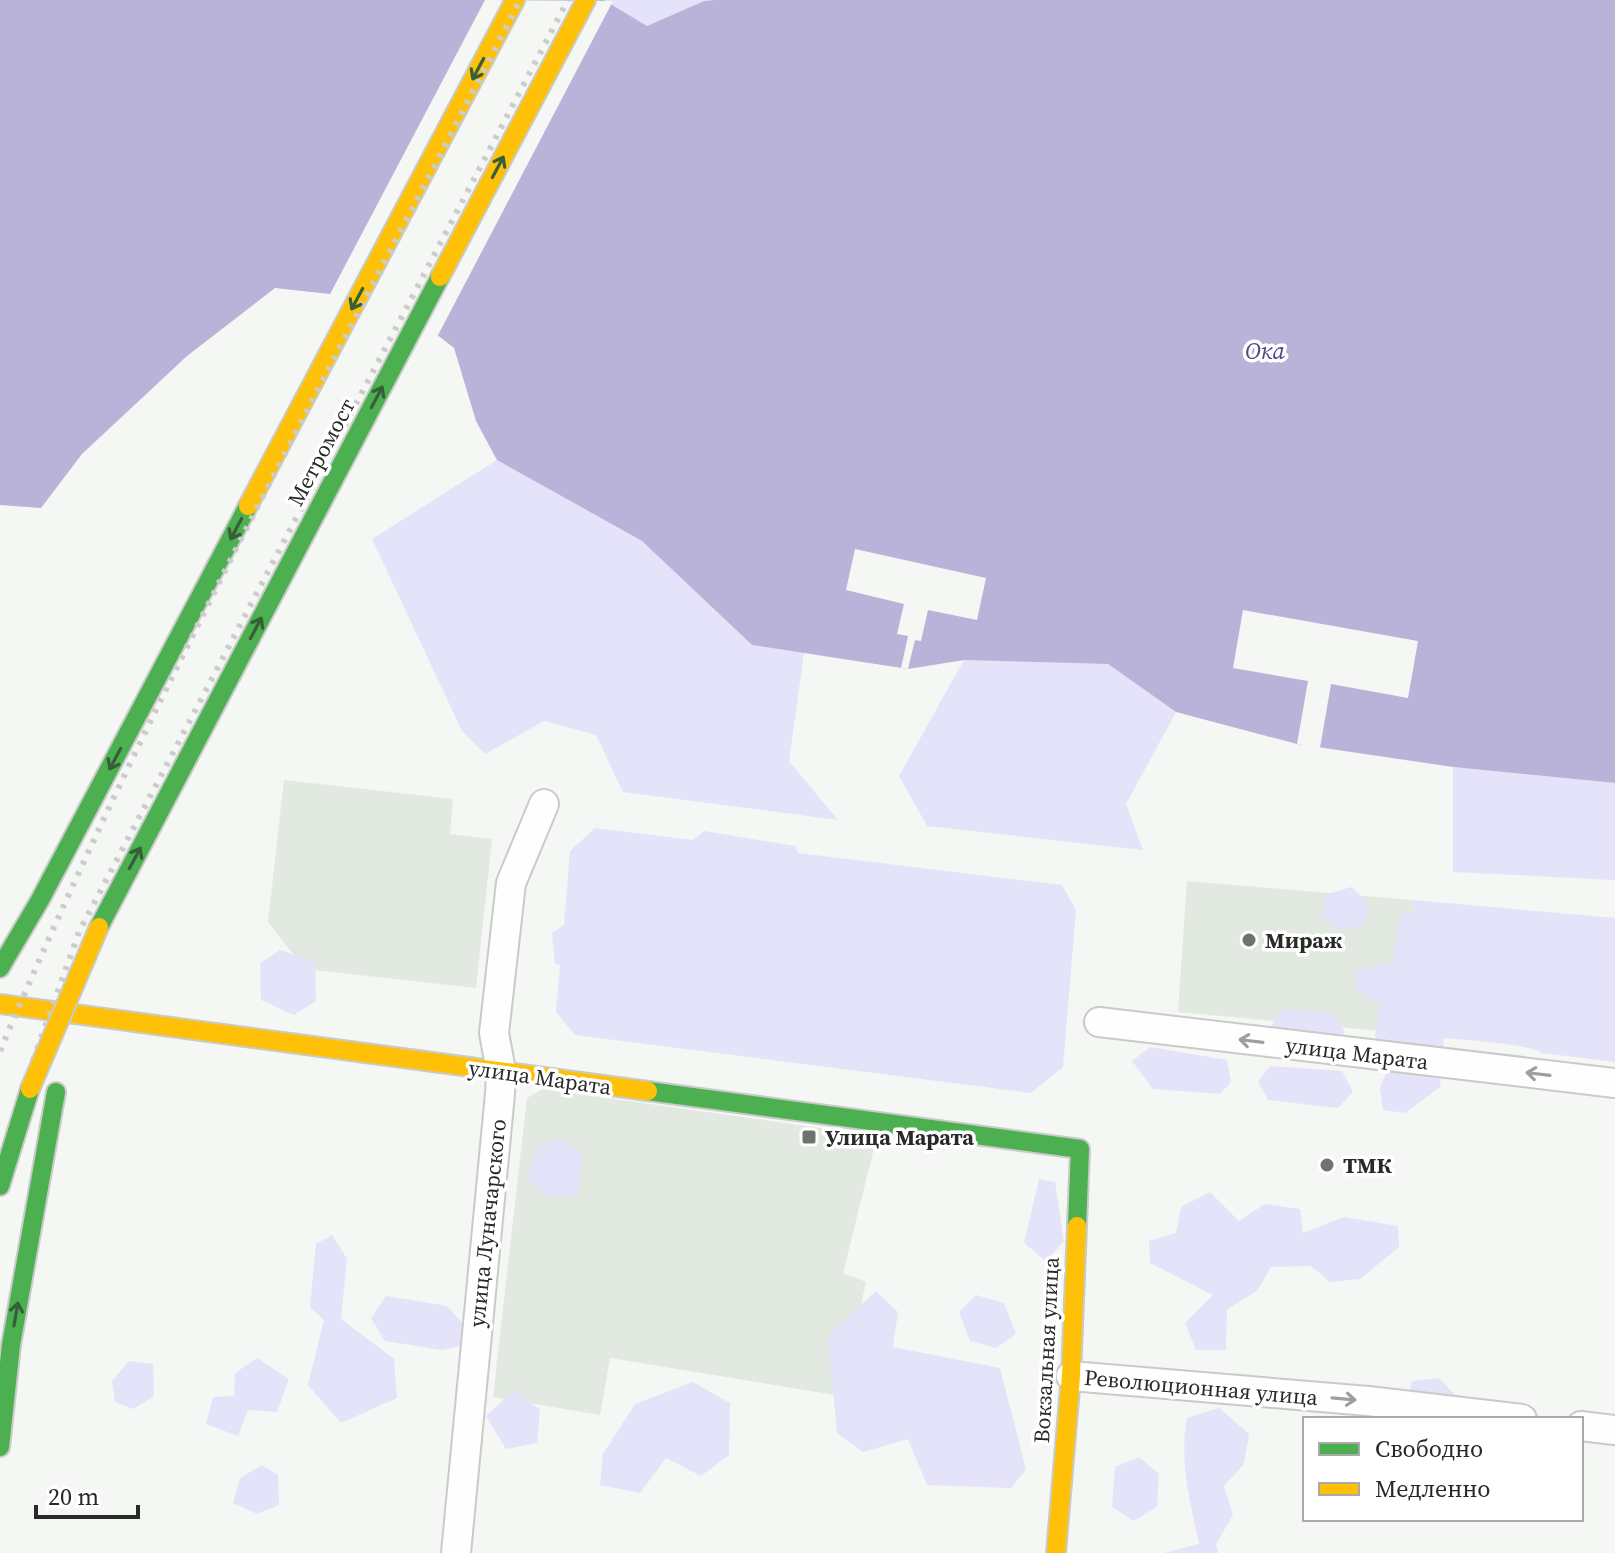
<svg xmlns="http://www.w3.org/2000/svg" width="1615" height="1553" font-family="'Source Serif 4',serif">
<rect width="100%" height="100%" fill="#f4f7f3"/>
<g fill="#e2e9e0">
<path d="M 284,780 L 453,799 L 450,834 L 492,839 L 476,988 L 305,969 L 268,922 Z"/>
<path d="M 1187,881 L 1413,900 L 1402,1033 L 1178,1012 Z"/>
<path d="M 543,1089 L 877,1136 L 843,1273 L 866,1282 L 841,1396 L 610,1358 L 600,1415 L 493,1397 L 527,1098 Z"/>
</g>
<g fill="#e5e3f9">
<path d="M 604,0 L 715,0 L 704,1 L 647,26 Z"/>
<path d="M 497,460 L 642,541 L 752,645 L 804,653 L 789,761 L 838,820 L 623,792 L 596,735 L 544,721 L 485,754 L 462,731 L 372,539 Z"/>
<path d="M 964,660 L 1108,664 L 1176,712 L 1126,804 L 1143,850 L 927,826 L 899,776 Z"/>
<path d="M 1453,767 L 1615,783 L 1615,880 L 1453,872 Z"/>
<path d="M 595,828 L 693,840 L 704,831 L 795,846 L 798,853 L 1062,885 L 1076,910 L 1063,1067 L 1031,1093 L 575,1035 L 556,1012 L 560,965 L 555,964 L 552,933 L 564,925 L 570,851 Z"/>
<path d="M 1351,887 L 1368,903 L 1365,925 L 1338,931 L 1322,916 L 1325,895 Z"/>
<path d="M 1413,900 L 1615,918 L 1615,1062 L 1542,1053 C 1531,1044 1464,1040 1444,1038 L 1440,1087 L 1405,1113 L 1383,1110 L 1380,1088 L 1390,1064 L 1375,1036 L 1380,1005 L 1354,988 L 1358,969 L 1392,963 L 1401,915 L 1412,911 Z"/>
<path d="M 280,950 L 315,962 L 316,1001 L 294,1015 L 261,1000 L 260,963 Z"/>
<path d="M 1283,1009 L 1333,1013 L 1345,1032 L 1336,1041 L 1282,1035 L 1270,1027 Z"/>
<path d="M 1150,1047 L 1227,1060 L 1231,1082 L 1220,1094 L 1153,1089 L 1132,1061 Z"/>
<path d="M 1270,1066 L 1342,1071 L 1353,1092 L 1338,1108 L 1268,1100 L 1258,1081 Z"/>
<path d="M 556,1138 L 583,1154 L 578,1195 L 547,1198 L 527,1178 L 537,1149 Z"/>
<path d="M 1039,1179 L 1055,1182 L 1064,1241 L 1046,1261 L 1024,1243 Z"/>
<path d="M 1210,1192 L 1239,1221 L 1265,1204 L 1300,1209 L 1303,1233 L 1344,1217 L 1398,1226 L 1399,1247 L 1360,1279 L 1330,1282 L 1311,1266 L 1271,1267 L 1257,1291 L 1227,1309 L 1226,1350 L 1196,1350 L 1185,1323 L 1213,1295 L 1150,1263 L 1149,1241 L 1176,1233 L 1181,1207 Z"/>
<path d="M 332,1235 L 347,1259 L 341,1319 L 394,1359 L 397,1398 L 341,1423 L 308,1385 L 324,1320 L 310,1307 L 316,1244 Z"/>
<path d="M 876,1291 L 898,1312 L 893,1347 L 1000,1368 L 1026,1470 L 1011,1488 L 927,1485 L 908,1439 L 863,1452 L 837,1433 L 828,1336 Z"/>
<path d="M 976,1295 L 1004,1303 L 1016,1334 L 996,1348 L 970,1341 L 959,1312 Z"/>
<path d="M 386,1296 L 447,1306 L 465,1326 L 461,1346 L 442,1350 L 385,1341 L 371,1318 Z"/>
<path d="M 257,1358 L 289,1379 L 277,1412 L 248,1410 L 238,1436 L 206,1424 L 213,1397 L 234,1396 L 235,1373 Z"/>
<path d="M 129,1361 L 153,1364 L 154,1396 L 133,1409 L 115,1402 L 112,1381 Z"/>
<path d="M 1439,1378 L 1456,1396 L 1455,1419 L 1405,1410 L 1412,1381 Z"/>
<path d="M 693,1382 L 730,1403 L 729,1455 L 701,1476 L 666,1458 L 640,1493 L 600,1485 L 603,1454 L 635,1404 Z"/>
<path d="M 514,1390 L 540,1410 L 537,1443 L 506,1449 L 486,1416 Z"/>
<path d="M 1219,1408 L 1249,1434 L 1244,1464 L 1224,1486 L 1233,1515 L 1216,1544 L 1218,1553 L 1164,1553 L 1199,1544 C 1190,1501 1179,1462 1187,1418 Z"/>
<path d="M 1139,1457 L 1159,1474 L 1157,1507 L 1134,1521 L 1112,1507 L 1115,1467 Z"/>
<path d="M 262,1465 L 278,1475 L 279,1505 L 257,1514 L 233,1503 L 240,1478 Z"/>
</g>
<path fill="#b9b3d9" d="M 0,0 L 604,0 L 647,26 L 704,1 L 715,0 L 1615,0 L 1615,783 L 1453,767 L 1297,744 L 1176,712 L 1108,664 L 964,660 L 908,669 L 752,645 L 642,541 L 497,460 L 476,421 L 454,348 L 394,301 L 275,288 L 187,356 L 82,454 L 41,508 L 0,505 Z"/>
<g fill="#f4f7f3">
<path d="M 485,0 L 613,1 L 436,339 L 393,305 L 328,298 Z"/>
<path d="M 855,549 L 986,578 L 977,620 L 928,610 L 921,641 L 915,640 L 908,669 L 901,668 L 908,636 L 897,634 L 904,604 L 846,590 Z"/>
<path d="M 1243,610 L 1418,641 L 1408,698 L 1331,684 L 1320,748 L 1297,744 L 1308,681 L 1233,668 Z"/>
</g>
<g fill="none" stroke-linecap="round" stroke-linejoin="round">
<defs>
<g id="street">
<path d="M 1099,1022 L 1615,1083"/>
<path d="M 1071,1376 L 1368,1401 L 1522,1419"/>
<path d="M 1581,1426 L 1615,1430"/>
<path d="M 456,1553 L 500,1094 L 501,1071 L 494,1033 L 511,883 L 544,804"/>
</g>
<g id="fast">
<path d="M 99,927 L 440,277"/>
<path d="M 0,968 L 40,900 L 248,506"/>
<path d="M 648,1091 L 1080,1149 L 1077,1226"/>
<path d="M 0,1186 L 30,1089"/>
<path d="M 0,1447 L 11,1345 L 56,1092"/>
</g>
<g id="slow">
<path d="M 440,277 L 586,0"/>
<path d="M 248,506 L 515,0"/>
<path d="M 0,1004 L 648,1091"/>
<path d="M 1056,1553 L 1071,1376 L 1077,1226"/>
</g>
</defs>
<use href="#street" stroke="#c9cbc8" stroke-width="32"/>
<use href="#fast" stroke="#c9cbc8" stroke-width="22"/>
<use href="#slow" stroke="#c9cbc8" stroke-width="22"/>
<use href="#street" stroke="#fdfefd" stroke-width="28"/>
<use href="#fast" stroke="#4caf50" stroke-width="18"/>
<use href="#slow" stroke="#ffc107" stroke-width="18"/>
<g stroke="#cbcccb" stroke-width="6" stroke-dasharray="4 8" stroke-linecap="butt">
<path d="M 0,1051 C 152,691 342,348 520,0"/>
<path d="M 25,1083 L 79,932 L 568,0"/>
</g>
<defs>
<path id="slow-bridge" d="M 30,1089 L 99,927"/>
</defs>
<use href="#slow-bridge" stroke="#c9cbc8" stroke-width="22" stroke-linecap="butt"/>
<use href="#slow-bridge" stroke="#ffc107" stroke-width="18"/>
</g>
<defs><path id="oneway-shaft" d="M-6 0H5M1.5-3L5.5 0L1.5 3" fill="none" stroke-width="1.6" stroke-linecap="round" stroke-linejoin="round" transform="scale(2)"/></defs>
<g stroke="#365f37">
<use href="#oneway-shaft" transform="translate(478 69) rotate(118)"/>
<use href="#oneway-shaft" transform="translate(498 167) rotate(-62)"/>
<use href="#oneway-shaft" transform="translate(357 299) rotate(118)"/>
<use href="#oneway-shaft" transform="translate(377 397) rotate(-62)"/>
<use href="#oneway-shaft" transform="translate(236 529) rotate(118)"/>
<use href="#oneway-shaft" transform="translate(256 628) rotate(-62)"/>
<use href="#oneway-shaft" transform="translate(115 759) rotate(118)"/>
<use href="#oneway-shaft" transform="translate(135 858) rotate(-62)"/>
<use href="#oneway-shaft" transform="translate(16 1314) rotate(-80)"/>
</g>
<g stroke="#9d9f9d">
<use href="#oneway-shaft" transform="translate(1251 1041) rotate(-173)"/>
<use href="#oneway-shaft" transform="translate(1538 1074) rotate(-173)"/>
<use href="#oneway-shaft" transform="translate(1344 1399) rotate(5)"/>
</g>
<g fill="#6f726e" stroke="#fff" stroke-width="3">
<circle cx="1249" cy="940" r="8"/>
<rect x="801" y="1129" width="16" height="16" rx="4"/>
<circle cx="1327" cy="1165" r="8"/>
</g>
<g text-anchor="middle" stroke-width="7" stroke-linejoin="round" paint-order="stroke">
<g font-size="22" fill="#282a27" stroke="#fff">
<text transform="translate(321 452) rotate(-62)" y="8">Метромост</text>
<text transform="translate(1357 1053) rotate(7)" y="8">улица Марата</text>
<text transform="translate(540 1077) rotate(8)" y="8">улица Марата</text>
<text transform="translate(487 1223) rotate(-84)" y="8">улица Луначарского</text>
<text transform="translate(1046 1350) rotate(-87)" y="8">Вокзальная улица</text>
<text transform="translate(1201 1387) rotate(5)" y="8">Революционная улица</text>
</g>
<g font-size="22" font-weight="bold" fill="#282a27" stroke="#fff" text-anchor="start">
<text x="1265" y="948">Мираж</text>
<text x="825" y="1145">Улица Марата</text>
<text x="1343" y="1173">ТМК</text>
</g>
<g font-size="24" font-style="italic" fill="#55458a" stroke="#fff">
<text x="1265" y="359">Ока</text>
</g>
</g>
<rect x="1303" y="1417" width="280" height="104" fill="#ffffff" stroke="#a9aaa9" stroke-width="2"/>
<rect x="1319" y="1443" width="40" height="12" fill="#4caf50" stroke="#a9aaa9" stroke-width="2"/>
<text x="1375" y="1457" font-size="24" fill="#282a27">Свободно</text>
<rect x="1319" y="1483" width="40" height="12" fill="#ffc107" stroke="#a9aaa9" stroke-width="2"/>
<text x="1375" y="1497" font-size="24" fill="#282a27">Медленно</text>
<path d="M36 1505v12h102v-12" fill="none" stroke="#282a27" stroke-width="4"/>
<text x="48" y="1505" font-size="24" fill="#282a27" stroke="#ffffff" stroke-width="6" paint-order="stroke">20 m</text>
</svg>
